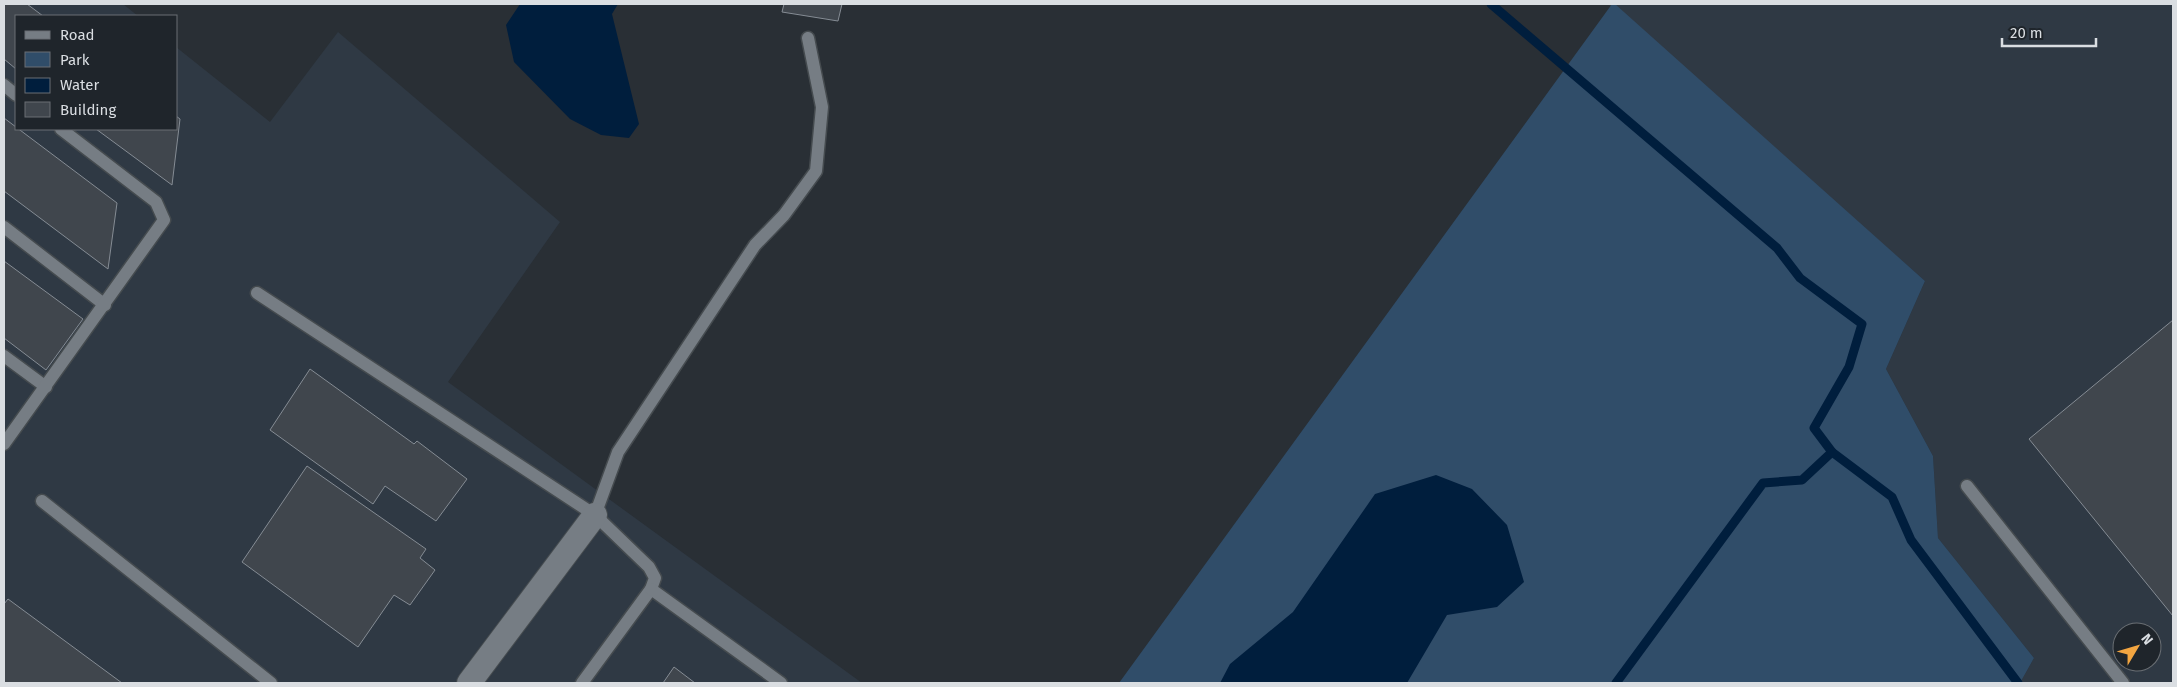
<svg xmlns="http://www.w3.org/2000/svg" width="2177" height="687" font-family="'Fira Sans',sans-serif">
<rect width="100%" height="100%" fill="#292f35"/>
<g fill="#2f3944" fill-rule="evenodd">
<path d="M 4,4 L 123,4 L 138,16 L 16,16 L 16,129 L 176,129 L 176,47 L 270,122 L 338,32 L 560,222 L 448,382 L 862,683 L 4,683 Z"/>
<path d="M 1608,4 L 2173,4 L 2173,683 L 2020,683 L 2034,658 L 1938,538 L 1933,456 L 1886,369 L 1925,281 ZM 2122,632 L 2152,632 L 2152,662 L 2122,662 Z"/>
</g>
<path fill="#304d69" d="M 1612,4 L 1615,4 L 1925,281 L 1886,369 L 1933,456 L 1938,538 L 2034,658 L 2020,683 L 1119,683 Z"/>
<g fill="#001e3d">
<path d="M 520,4 L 618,4 L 612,14 L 639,124 L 629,138 L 601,135 L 570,119 L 514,62 L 506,25 Z"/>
<path d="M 1436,475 L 1472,489 L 1507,525 L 1524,582 L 1497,607 L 1447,615 L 1407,683 L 1220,683 L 1230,664 L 1293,612 L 1375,494 Z"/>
</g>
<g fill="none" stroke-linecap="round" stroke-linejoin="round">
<g stroke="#001e3d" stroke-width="9">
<path d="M 1491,4 L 1777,248 L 1800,278 L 1862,324 L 1849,367 L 1814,428 L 1832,452 L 1802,480 L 1763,483 L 1616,683"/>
<path d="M 1832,452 L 1892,497 L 1911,540 L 2018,683"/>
</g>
</g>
<g fill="#40464d" stroke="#858c94">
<path d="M 4,4 L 27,4 L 43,16 L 16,16 L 16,69 L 4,59 Z"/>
<path d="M 784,4 L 842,4 L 838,21 L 782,12 Z"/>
<path d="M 176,116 L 180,119 L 172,185 L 96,129 L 176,129 Z"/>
<path d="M 4,118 L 117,203 L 108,269 L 4,191 Z"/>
<path d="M 4,261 L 83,319 L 46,370 L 4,338 Z"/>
<path d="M 2173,320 L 2173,616 L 2029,439 Z"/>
<path d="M 310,369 L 414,444 L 417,441 L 467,479 L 436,521 L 385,486 L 373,504 L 270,430 Z"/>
<path d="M 307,466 L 426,549 L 420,558 L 435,570 L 410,605 L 394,595 L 358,647 L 242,562 Z"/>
<path d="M 8,599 L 122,683 L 4,683 L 4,604 Z"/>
<path d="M 674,667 L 695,683 L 663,683 Z"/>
</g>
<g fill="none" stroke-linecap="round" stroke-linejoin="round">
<defs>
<g id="lane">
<path d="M 4,85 L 16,95"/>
<path d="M 4,227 L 105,305"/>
<path d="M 257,293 L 595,515 L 649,567 L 655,578 L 651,589 L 582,683"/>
<path d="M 4,356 L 46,387"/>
<path d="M 4,444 L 164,220 L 156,202 L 61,129"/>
<path d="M 1967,486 L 2123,683"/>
<path d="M 42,501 L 271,683"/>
<path d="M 595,515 L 618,452 L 755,245 L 784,215 L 816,171 L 822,107 L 808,38"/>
<path d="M 651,589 L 781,683"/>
</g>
<path id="street" d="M 469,683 L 595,515"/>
</defs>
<use href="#lane" stroke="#454b4f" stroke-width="15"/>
<use href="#street" stroke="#454b4f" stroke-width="26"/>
<use href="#lane" stroke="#767d84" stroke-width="12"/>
<use href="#street" stroke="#767d84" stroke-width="24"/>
</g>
<rect width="2177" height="687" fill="none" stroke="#dadee2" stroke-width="10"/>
<rect x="15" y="15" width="162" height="115" fill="#1f252b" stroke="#6a6f74"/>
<rect x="25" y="31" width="25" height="8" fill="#767d84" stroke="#6a6f74"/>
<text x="60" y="40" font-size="15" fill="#dadee2">Road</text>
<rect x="25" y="52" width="25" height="15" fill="#304d69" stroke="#6a6f74"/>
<text x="60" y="65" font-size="15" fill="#dadee2">Park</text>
<rect x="25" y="78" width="25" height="15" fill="#001e3d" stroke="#6a6f74"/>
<text x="60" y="90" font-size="15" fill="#dadee2">Water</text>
<rect x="25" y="102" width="25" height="15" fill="#40464d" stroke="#6a6f74"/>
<text x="60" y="115" font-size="15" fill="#dadee2">Building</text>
<g transform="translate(2137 647) rotate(52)"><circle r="24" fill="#1f252b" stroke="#6a6f74"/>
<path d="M0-4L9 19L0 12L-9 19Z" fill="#f2a541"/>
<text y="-8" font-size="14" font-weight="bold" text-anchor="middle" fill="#dadee2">N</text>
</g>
<path d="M2002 38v8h94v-8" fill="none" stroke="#dadee2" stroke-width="2.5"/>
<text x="2010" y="38" font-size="15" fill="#dadee2" stroke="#1f252b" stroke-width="4" paint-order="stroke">20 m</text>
</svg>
